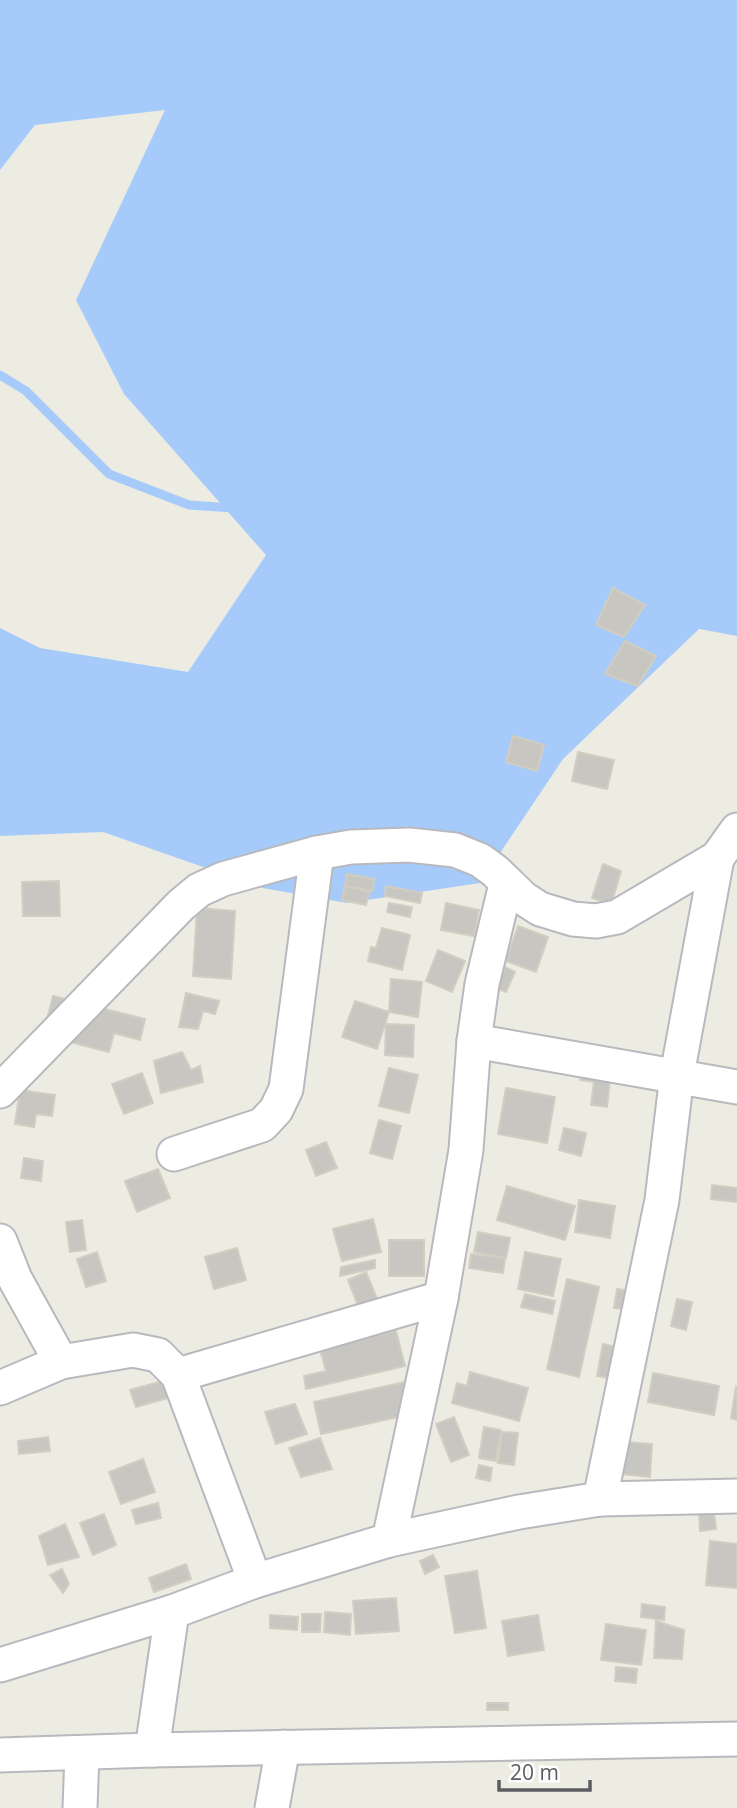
<svg xmlns="http://www.w3.org/2000/svg" width="737" height="1808" font-family="'Open Sans',sans-serif">
<rect width="100%" height="100%" fill="#edece3"/>
<path fill="#a6cbfa" d="M 0,0 L 737,0 L 737,636 L 699,629 L 563,759 L 480,883 L 347,903 L 263,888 L 103,832 L 0,836 L 0,628 L 40,648 L 188,672 L 266,555 L 124,394 L 76,300 L 165,110 L 35,125 L 0,170 Z"/>
<g fill="none" stroke-linecap="round" stroke-linejoin="round">
<path stroke="#a6cbfa" stroke-width="9" d="M 0,375 L 26,391 L 109,474 L 189,505 L 233,508"/>
</g>
<g fill="#c8c6c0" stroke="#d1cec1" stroke-width="2">
<path d="M 613,588 L 645,605 L 624,637 L 596,625 Z"/>
<path d="M 625,641 L 656,656 L 638,686 L 605,674 Z"/>
<path d="M 513,736 L 544,745 L 537,771 L 506,762 Z"/>
<path d="M 578,752 L 614,760 L 607,789 L 572,781 Z"/>
<path d="M 603,864 L 621,871 L 611,905 L 592,898 Z"/>
<path d="M 347,874 L 374,879 L 372,891 L 345,886 Z"/>
<path d="M 59,881 L 60,916 L 23,916 L 22,882 Z"/>
<path d="M 345,886 L 369,891 L 366,905 L 342,900 Z"/>
<path d="M 386,886 L 422,893 L 420,903 L 385,896 Z"/>
<path d="M 389,903 L 412,907 L 410,917 L 387,912 Z"/>
<path d="M 446,903 L 479,910 L 474,936 L 441,930 Z"/>
<path d="M 197,908 L 235,911 L 231,979 L 193,976 Z"/>
<path d="M 518,926 L 548,937 L 536,972 L 506,961 Z"/>
<path d="M 382,928 L 410,935 L 402,970 L 368,961 L 371,947 L 376,948 Z"/>
<path d="M 438,950 L 465,961 L 452,992 L 426,981 Z"/>
<path d="M 505,967 L 515,972 L 506,992 L 496,988 Z"/>
<path d="M 391,979 L 422,982 L 418,1017 L 389,1012 Z"/>
<path d="M 186,993 L 219,1001 L 215,1014 L 203,1011 L 198,1029 L 179,1027 Z"/>
<path d="M 53,996 L 145,1019 L 140,1040 L 114,1033 L 109,1052 L 43,1035 Z"/>
<path d="M 355,1001 L 389,1012 L 377,1049 L 342,1037 Z"/>
<path d="M 386,1024 L 414,1025 L 413,1057 L 385,1055 Z"/>
<path d="M 182,1052 L 191,1070 L 200,1066 L 203,1082 L 161,1093 L 154,1061 Z"/>
<path d="M 582,1067 L 611,1071 L 607,1107 L 591,1105 L 594,1082 L 580,1080 Z"/>
<path d="M 389,1068 L 418,1075 L 409,1113 L 379,1106 Z"/>
<path d="M 142,1073 L 153,1103 L 124,1114 L 112,1084 Z"/>
<path d="M 506,1088 L 555,1097 L 547,1143 L 498,1134 Z"/>
<path d="M 20,1090 L 55,1095 L 52,1116 L 36,1114 L 34,1127 L 15,1124 Z"/>
<path d="M 379,1120 L 401,1126 L 392,1159 L 370,1153 Z"/>
<path d="M 564,1128 L 586,1133 L 581,1156 L 559,1150 Z"/>
<path d="M 326,1142 L 337,1168 L 316,1176 L 306,1150 Z"/>
<path d="M 24,1158 L 43,1161 L 41,1181 L 21,1178 Z"/>
<path d="M 158,1169 L 170,1198 L 137,1212 L 125,1181 Z"/>
<path d="M 712,1185 L 737,1188 L 737,1202 L 711,1199 Z"/>
<path d="M 507,1186 L 575,1206 L 565,1240 L 497,1220 Z"/>
<path d="M 579,1200 L 615,1206 L 610,1238 L 575,1232 Z"/>
<path d="M 373,1219 L 381,1252 L 342,1261 L 333,1229 Z"/>
<path d="M 82,1220 L 86,1250 L 70,1252 L 66,1222 Z"/>
<path d="M 478,1232 L 510,1238 L 506,1258 L 474,1252 Z"/>
<rect x="389" y="1240" width="35" height="36"/>
<path d="M 237,1248 L 246,1280 L 214,1289 L 205,1257 Z"/>
<path d="M 97,1252 L 106,1281 L 86,1287 L 77,1259 Z"/>
<path d="M 525,1252 L 561,1259 L 553,1296 L 518,1289 Z"/>
<path d="M 471,1254 L 505,1258 L 503,1273 L 469,1268 Z"/>
<path d="M 375,1260 L 375,1268 L 340,1276 L 341,1267 Z"/>
<path d="M 366,1272 L 378,1301 L 359,1308 L 348,1280 Z"/>
<path d="M 567,1279 L 599,1287 L 579,1377 L 547,1369 Z"/>
<path d="M 617,1289 L 654,1294 L 645,1312 L 614,1308 Z"/>
<path d="M 525,1294 L 555,1301 L 552,1314 L 521,1307 Z"/>
<path d="M 677,1299 L 692,1302 L 686,1330 L 671,1326 Z"/>
<path d="M 396,1331 L 405,1366 L 306,1389 L 304,1376 L 326,1371 L 320,1349 Z"/>
<path d="M 603,1344 L 639,1352 L 632,1383 L 597,1376 Z"/>
<path d="M 470,1372 L 528,1388 L 519,1421 L 452,1403 L 457,1383 L 467,1386 Z"/>
<path d="M 653,1373 L 719,1386 L 714,1415 L 648,1402 Z"/>
<path d="M 163,1381 L 168,1398 L 136,1407 L 130,1390 Z"/>
<path d="M 405,1382 L 412,1414 L 321,1434 L 314,1402 Z"/>
<path d="M 736,1387 L 737,1388 L 737,1420 L 731,1418 Z"/>
<path d="M 295,1404 L 307,1434 L 276,1444 L 265,1412 Z"/>
<path d="M 454,1417 L 469,1455 L 451,1462 L 436,1424 Z"/>
<path d="M 484,1427 L 501,1430 L 496,1461 L 479,1458 Z"/>
<path d="M 502,1432 L 518,1433 L 514,1465 L 498,1463 Z"/>
<path d="M 48,1437 L 50,1451 L 19,1454 L 18,1441 Z"/>
<path d="M 320,1438 L 332,1469 L 301,1477 L 289,1448 Z"/>
<path d="M 623,1442 L 652,1444 L 650,1477 L 621,1474 Z"/>
<path d="M 143,1459 L 155,1492 L 121,1504 L 109,1472 Z"/>
<path d="M 479,1465 L 492,1468 L 490,1481 L 476,1478 Z"/>
<path d="M 158,1503 L 161,1518 L 136,1524 L 132,1510 Z"/>
<path d="M 714,1512 L 716,1529 L 700,1531 L 699,1513 Z"/>
<path d="M 104,1514 L 116,1545 L 93,1555 L 80,1523 Z"/>
<path d="M 65,1524 L 79,1557 L 48,1565 L 39,1536 Z"/>
<path d="M 710,1541 L 737,1544 L 737,1588 L 706,1585 Z"/>
<path d="M 433,1555 L 439,1567 L 425,1574 L 420,1561 Z"/>
<path d="M 186,1564 L 191,1579 L 154,1592 L 149,1578 Z"/>
<path d="M 62,1569 L 69,1584 L 63,1593 L 50,1575 Z"/>
<path d="M 477,1571 L 486,1628 L 455,1633 L 445,1576 Z"/>
<path d="M 396,1598 L 399,1631 L 356,1634 L 353,1601 Z"/>
<path d="M 642,1604 L 665,1607 L 664,1620 L 641,1617 Z"/>
<path d="M 325,1612 L 351,1614 L 350,1635 L 324,1632 Z"/>
<path d="M 302,1614 L 321,1614 L 320,1632 L 302,1632 Z"/>
<path d="M 270,1615 L 298,1617 L 297,1630 L 270,1628 Z"/>
<path d="M 538,1615 L 544,1650 L 508,1656 L 502,1621 Z"/>
<path d="M 656,1621 L 684,1630 L 682,1659 L 654,1658 Z"/>
<path d="M 606,1624 L 646,1630 L 641,1665 L 601,1660 Z"/>
<path d="M 616,1667 L 637,1669 L 636,1683 L 615,1681 Z"/>
<rect x="487" y="1703" width="21" height="7"/>
</g>
<g fill="none" stroke-linecap="round" stroke-linejoin="round">
<defs>
<g id="minor">
<path d="M 474,1041 L 737,1087"/>
<path d="M 0,1091 L 181,905 L 199,890 L 223,879 L 317,853 L 351,847 L 409,845 L 455,850 L 480,860 L 495,871 L 523,898 L 540,909 L 573,919 L 596,921 L 617,917 L 717,858 L 737,830"/>
<path d="M 174,1154 L 262,1125 L 276,1110 L 286,1089 L 317,853"/>
<path d="M 0,1241 L 15,1279 L 61,1362"/>
<path d="M 178,1375 L 441,1298"/>
<path d="M 0,1388 L 61,1362 L 133,1350 L 158,1355 L 178,1375 L 255,1581"/>
<path d="M 600,1499 L 662,1200 L 677,1075 L 717,858"/>
<path d="M 389,1540 L 441,1298 L 466,1150 L 474,1041 L 482,984 L 506,884"/>
<path d="M 0,1665 L 172,1612 L 255,1581 L 389,1540 L 519,1512 L 600,1499 L 737,1496"/>
<path d="M 152,1750 L 172,1612"/>
<path d="M 0,1755 L 152,1750 L 737,1739"/>
<path d="M 80,1808 L 82,1754"/>
<path d="M 272,1808 L 283,1747"/>
</g>
</defs>
<use href="#minor" stroke="#b8b9be" stroke-width="37"/>
<use href="#minor" stroke="#fff" stroke-width="33"/>
</g>
<path d="M499 1780v10h91v-10" fill="none" stroke="#5b5d62" stroke-width="3.5"/>
<text x="510" y="1780" font-size="21" fill="#5b5d62" stroke="#ffffff" stroke-width="5" paint-order="stroke">20 m</text>
</svg>
